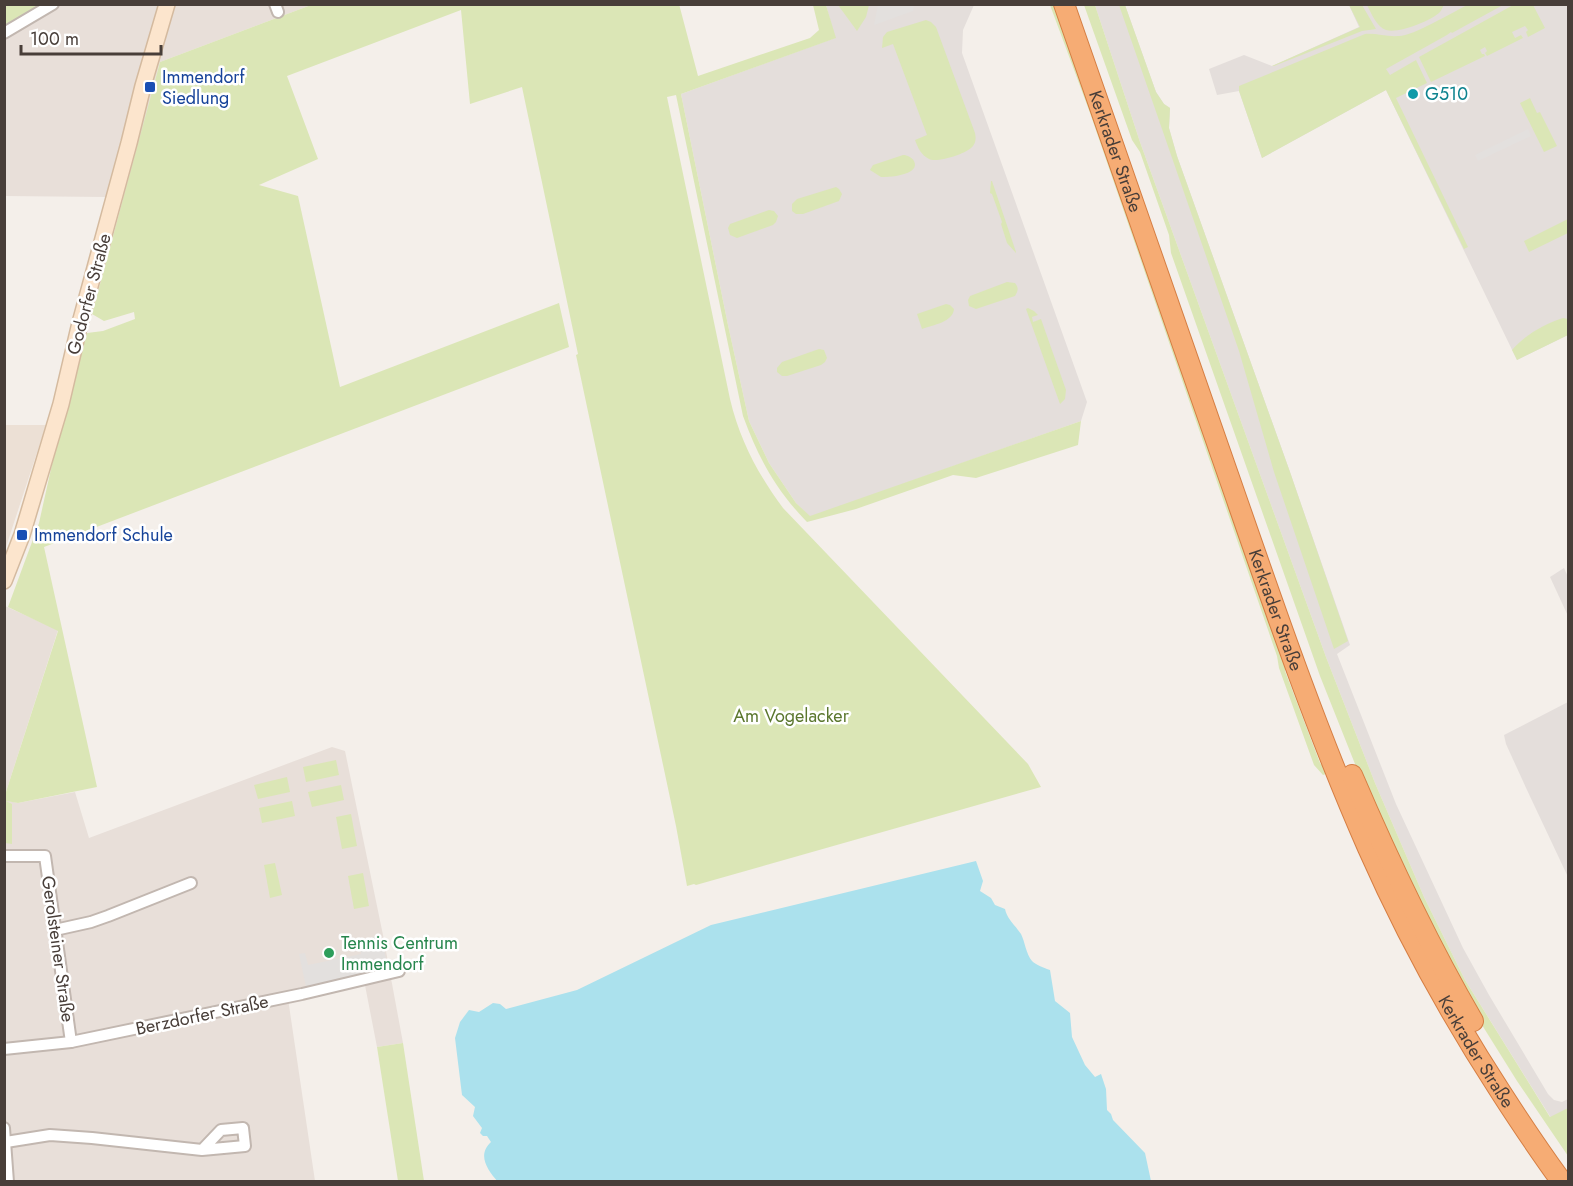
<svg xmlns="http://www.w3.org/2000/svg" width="1573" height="1186" font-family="Jost,sans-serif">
<rect width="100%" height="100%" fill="#f4efea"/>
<g fill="#e8dfd9">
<path d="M 41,5 L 311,5 L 160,62 L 124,200 L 105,197 L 5,196 L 4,26 Z"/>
<path d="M 5,606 L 58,630 L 5,795 Z"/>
<path d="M 332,747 L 345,751 L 383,935 L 403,1043 L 377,1047 L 363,975 L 287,992 L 315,1181 L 5,1181 L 4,800 L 18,803 L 75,792 L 89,838 Z"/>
</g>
<g fill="#e4dedb">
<path d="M 826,5 L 974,5 L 963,30 L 962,53 L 1087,402 L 1081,421 L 810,517 L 796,503 L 769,463 L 749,421 L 728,325 L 681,94 L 835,38 Z"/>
<path d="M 1095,5 L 1125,5 L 1156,92 L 1164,104 L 1170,108 L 1169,128 L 1177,156 L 1290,472 L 1350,645 L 1337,654 L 1396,804 L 1463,948 L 1489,995 L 1548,1094 L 1554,1100 L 1562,1102 L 1568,1099 L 1568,1132 L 1551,1118 L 1465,980 L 1424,897 L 1375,783 L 1326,657 L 1140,142 Z"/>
<path d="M 1349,5 L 1568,5 L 1568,335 L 1517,360 L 1386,90 L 1262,158 L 1239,91 L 1217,95 L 1209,69 L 1244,55 L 1272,66 L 1359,27 Z"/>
<path d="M 1564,568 L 1568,577 L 1568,616 L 1550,577 Z"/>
<path d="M 1568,702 L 1568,877 L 1527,790 L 1506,744 L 1504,735 Z"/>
</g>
<path fill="#ece0d5" d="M 5,425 L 46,425 L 5,550 L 4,550 Z"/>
<g fill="#dbe6b6">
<path d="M 5,4 L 41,4 L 41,5 L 5,26 Z"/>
<path d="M 679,4 L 698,76 L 810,38 L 819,30 L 813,5 L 826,5 L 836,38 L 681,94 L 728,325 L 749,421 L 769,463 L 796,503 L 810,516 L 1081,421 L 1078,445 L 976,478 L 953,475 L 856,509 L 807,522 C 775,489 759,459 743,416 L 676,95 L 667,97 L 730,399 C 740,441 758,474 783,508 L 1028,764 L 1041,787 L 696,885 L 694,884 L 687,886 L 676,826 L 576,355 L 578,354 L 522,87 L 470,104 L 461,10 L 287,76 L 318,159 L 259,185 L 298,196 L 340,387 L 559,303 L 569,347 L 44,547 L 97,787 L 18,803 L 6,801 L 12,804 L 12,844 L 5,843 L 5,795 L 58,631 L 8,607 L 39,523 L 59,433 L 87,333 L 103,331 L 135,319 L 134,312 L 104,321 L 92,314 L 160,62 L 311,5 Z"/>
<path d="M 1469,4 L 1503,5 L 1452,33 L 1451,32 L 1447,35 L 1386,69 L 1390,75 L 1416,60 L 1427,83 L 1396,98 L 1468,247 L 1464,249 L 1386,90 L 1262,158 L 1239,91 L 1239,86 L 1365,34 C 1376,33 1387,37 1399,36 C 1413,36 1453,12 1469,4 Z"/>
<path d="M 1515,4 L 1533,5 L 1545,28 L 1528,37 L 1526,32 L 1528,30 L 1525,26 L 1512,32 L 1515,38 L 1521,35 L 1523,38 L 1487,56 L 1485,53 L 1487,51 L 1485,47 L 1480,50 L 1482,54 L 1484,54 L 1485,56 L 1431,82 L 1419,57 Z"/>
<path d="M 838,5 L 869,5 L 866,17 L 857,31 Z"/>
<path d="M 1050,5 L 1056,5 L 1285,655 L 1285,671 L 1320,763 L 1329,773 L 1323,775 L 1314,765 L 1279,668 L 1277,656 L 1090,113 Z"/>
<path d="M 1084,5 L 1095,5 L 1140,142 L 1326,657 L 1375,783 L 1424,897 L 1465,980 L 1550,1117 L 1568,1108 L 1568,1156 L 1517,1081 L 1477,1017 L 1448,964 L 1361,779 L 1320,676 L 1171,253 L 1169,235 L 1140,152 L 1132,140 Z"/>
<path d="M 1119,5 L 1125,5 L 1156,92 L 1164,104 L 1170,108 L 1169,128 L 1177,156 L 1290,472 L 1348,641 L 1334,649 L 1274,472 L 1239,351 Z"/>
<path d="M 1349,5 L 1362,5 L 1376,29 L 1362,31 L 1274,66 L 1272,66 L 1360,27 Z"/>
<path d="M 1367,5 L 1444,5 C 1442,8 1442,10 1439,13 C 1430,21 1398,34 1386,30 C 1377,27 1371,13 1367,5 Z"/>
<path d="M 926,20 L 931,22 L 936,27 L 975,133 C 976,138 976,142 973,146 C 967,154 937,163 929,159 C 921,155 918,148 915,140 L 927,135 L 893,44 L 882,48 L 883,37 L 887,32 Z"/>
<path d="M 1530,98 L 1537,113 L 1540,112 L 1557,146 L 1544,152 L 1520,103 Z"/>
<path d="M 903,155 C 912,155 920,165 911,171 C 903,176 890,177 881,177 L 870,170 L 873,165 Z"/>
<path d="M 991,181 L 992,181 L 1016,252 L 1016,253 L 1007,243 L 1001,224 L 1002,222 L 992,194 L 990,193 Z"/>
<path d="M 836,187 L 839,189 L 842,194 L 839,201 L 803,214 L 796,214 L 792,211 L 792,204 L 797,199 Z"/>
<path d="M 769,210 L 774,211 L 778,216 L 776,222 L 773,225 L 737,238 L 730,235 L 728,228 L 730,224 Z"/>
<path d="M 1568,219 L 1568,233 L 1529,252 L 1524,241 Z"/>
<path d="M 1007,282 L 1015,283 C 1019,288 1018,291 1015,296 L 976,309 L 969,306 L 968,300 L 970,296 Z"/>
<path d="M 946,304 L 950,305 L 954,309 C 953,322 933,325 922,329 L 917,314 Z"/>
<path d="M 1028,308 L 1034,311 L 1038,315 L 1032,317 L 1033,322 L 1041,319 L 1066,390 L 1065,399 L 1060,404 L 1026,309 Z"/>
<path d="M 1563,318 L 1568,319 L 1568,335 L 1517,360 L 1512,350 C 1525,335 1544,324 1563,318 Z"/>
<path d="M 819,349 L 824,350 L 827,358 L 825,362 L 821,365 L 787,376 L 782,376 L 777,372 L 777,368 L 782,362 Z"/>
<path d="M 336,760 L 339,775 L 306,782 L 303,767 Z"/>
<path d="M 287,777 L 290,792 L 258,799 L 254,785 Z"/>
<path d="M 341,785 L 344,800 L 312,807 L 308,792 Z"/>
<path d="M 292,801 L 295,816 L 262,823 L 259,808 Z"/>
<path d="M 351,814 L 357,846 L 342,849 L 336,817 Z"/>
<path d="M 275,863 L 282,895 L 270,898 L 264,865 Z"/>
<path d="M 363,873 L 369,906 L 354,909 L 348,876 Z"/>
<path d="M 403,1043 L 424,1181 L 398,1181 L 377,1047 Z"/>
</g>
<g fill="#e3e0de">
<path d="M 878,5 L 878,4 L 914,5 L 913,11 L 874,25 Z"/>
<path d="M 1528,129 L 1531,136 L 1478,161 L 1475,155 Z"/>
<path d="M 381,935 L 388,968 L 306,987 L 299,954 L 305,953 L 308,965 L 361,954 L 359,941 Z"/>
</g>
<path fill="#abe1ed" d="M 976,861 L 983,881 L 980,891 L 991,898 L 995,905 L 1005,909 C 1007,919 1015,925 1021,934 C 1025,942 1026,954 1032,961 C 1036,965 1044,968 1050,970 L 1055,1001 L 1070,1013 L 1072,1037 L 1085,1065 L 1095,1077 L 1101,1074 L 1106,1089 L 1107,1110 L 1111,1114 L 1113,1120 L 1145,1153 L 1151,1181 L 498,1182 C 487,1169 477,1155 491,1142 L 487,1136 L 483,1136 L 480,1133 L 482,1128 L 473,1116 L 475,1107 L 462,1095 L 455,1038 L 460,1022 L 469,1010 L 479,1012 L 493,1003 L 500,1004 L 506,1009 L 577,990 L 711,925 Z"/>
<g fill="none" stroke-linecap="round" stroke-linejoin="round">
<defs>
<g id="street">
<path d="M 275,4 L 278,12"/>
<path d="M 4,33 L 53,4"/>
<path d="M 4,856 L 45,856 L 71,1042"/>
<path d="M 55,930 L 91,922 L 108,916 L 191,883"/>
<path d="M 4,1049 L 71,1042 L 302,994 L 399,971"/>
<path d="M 4,1128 L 8,1182"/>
<path d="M 6,1142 L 50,1135 L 92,1138 L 202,1150 L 245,1146 L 243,1128 L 221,1130 L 202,1150"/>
</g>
<path id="secondary" d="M 4,581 L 22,535 L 61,404 L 80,323 L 129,143 L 143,86 L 167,4"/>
<g id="highway">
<path id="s1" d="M 1064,4 C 1120,165 1176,325 1232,486 C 1274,607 1316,730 1368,848 C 1405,932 1450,1014 1500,1091 C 1520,1122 1540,1152 1562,1182"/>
<path d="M 1352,775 C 1388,859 1427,942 1473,1021"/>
</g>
</defs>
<use href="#street" stroke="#c2b7b0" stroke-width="14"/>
<use href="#secondary" stroke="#d4ba9f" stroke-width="18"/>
<use href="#highway" stroke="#d57e43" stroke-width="22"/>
<use href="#street" stroke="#fff" stroke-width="10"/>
<use href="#secondary" stroke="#fce5cd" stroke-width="15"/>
<use href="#highway" stroke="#f6ac74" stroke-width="20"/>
</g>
<g fill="#1a4fb4" stroke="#fff" stroke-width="2">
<rect x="144" y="81" width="12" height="12" rx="3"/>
<rect x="16" y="529" width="12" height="12" rx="3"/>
</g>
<circle fill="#0f9aa8" stroke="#fff" stroke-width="2" cx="1413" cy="94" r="6"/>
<circle fill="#2e9e5b" stroke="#fff" stroke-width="2" cx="329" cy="953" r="6"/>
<g text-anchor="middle" stroke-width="5" stroke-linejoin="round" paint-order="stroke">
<g font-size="18" fill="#164399" stroke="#fff" text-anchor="start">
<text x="162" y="83">Immendorf<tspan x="162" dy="21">Siedlung</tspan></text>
<text x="34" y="541">Immendorf Schule</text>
</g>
<g font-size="18" fill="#0d838f" stroke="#fff" text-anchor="start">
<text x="1425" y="100">G510</text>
</g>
<g font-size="18" fill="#483e39" stroke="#fff">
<text dy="6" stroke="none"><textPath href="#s1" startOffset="156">Kerkrader Straße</textPath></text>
<text transform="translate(89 294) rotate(-75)" y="6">Godorfer Straße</text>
<text dy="6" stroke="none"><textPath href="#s1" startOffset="642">Kerkrader Straße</textPath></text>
<text transform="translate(58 949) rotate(82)" y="6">Gerolsteiner Straße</text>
<text transform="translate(202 1015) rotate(-12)" y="6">Berzdorfer Straße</text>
<text dy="6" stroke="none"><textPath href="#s1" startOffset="1128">Kerkrader Straße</textPath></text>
</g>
<g font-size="18" fill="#5b772e" stroke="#fff">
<text x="791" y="722">Am Vogelacker</text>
</g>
<g font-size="18" fill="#27864d" stroke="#fff" text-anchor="start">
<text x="341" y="949">Tennis Centrum<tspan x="341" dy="21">Immendorf</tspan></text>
</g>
</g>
<rect width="1573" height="1186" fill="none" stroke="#483e39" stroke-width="12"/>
<path d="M21 45v9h140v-9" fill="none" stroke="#483e39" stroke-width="3"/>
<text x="30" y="45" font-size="18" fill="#483e39" stroke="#ffffff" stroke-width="4.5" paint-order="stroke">100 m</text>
</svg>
